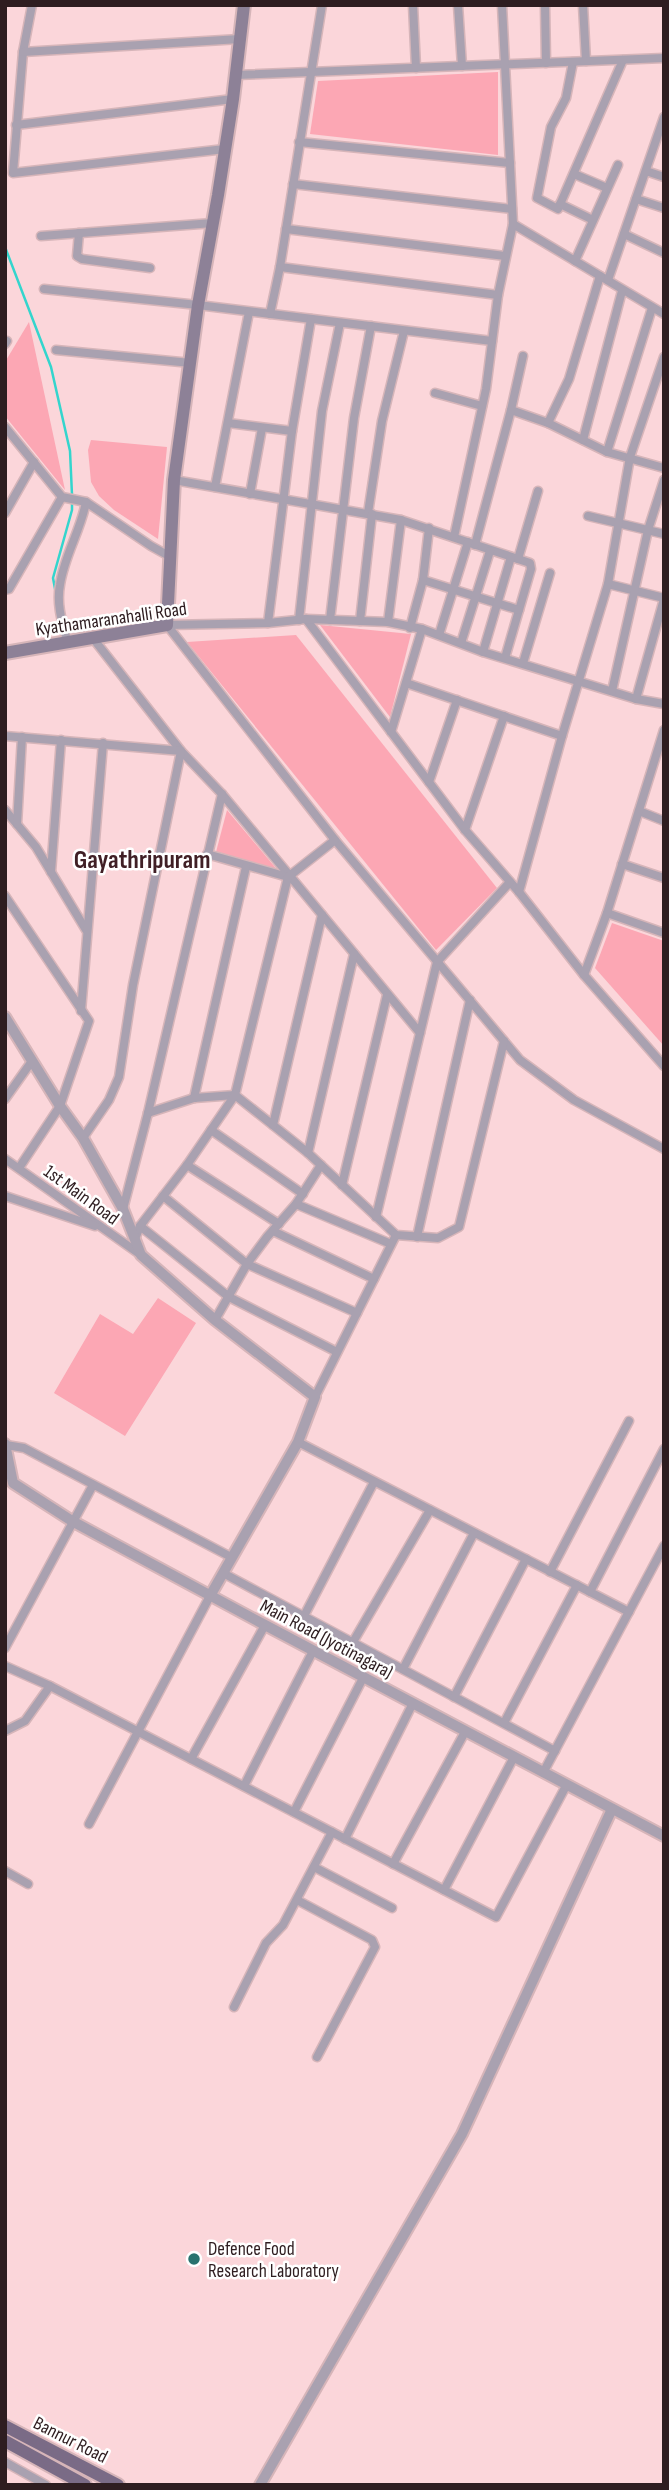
<svg xmlns="http://www.w3.org/2000/svg" width="669" height="2490" font-family="'Sofia Sans Condensed',sans-serif">
<rect width="100%" height="100%" fill="#fbd6da"/>
<g fill="#fca7b4">
<path d="M 498,72 L 498,155 L 310,134 L 318,81 Z"/>
<path d="M 29,322 L 65,490 L 5,416 L 5,362 Z"/>
<path d="M 91,440 L 167,447 L 158,539 L 114,510 L 99,496 L 91,482 L 88,450 Z"/>
<path d="M 320,625 L 411,634 L 390,717 Z"/>
<path d="M 296,635 L 497,888 L 436,950 L 187,642 Z"/>
<path d="M 227,810 L 280,873 L 216,852 Z"/>
<path d="M 612,923 L 664,941 L 664,1046 L 595,968 Z"/>
<path d="M 158,1298 L 196,1323 L 125,1436 L 54,1393 L 100,1314 L 133,1334 Z"/>
</g>
<g fill="none" stroke-linecap="round" stroke-linejoin="round">
<g stroke="#34d5cd" stroke-width="2.5">
<path d="M 5,247 L 51,367 L 70,451 L 72,495"/>
<path d="M 56,594 L 53,578 L 72,510 L 72,502"/>
</g>
<defs>
<g id="minor">
<path d="M 32,5 L 23,52 L 13,173 L 225,149"/>
<path d="M 413,5 L 416,68"/>
<path d="M 458,5 L 462,66"/>
<path d="M 545,5 L 546,63"/>
<path d="M 583,5 L 586,61"/>
<path d="M 23,52 L 240,39"/>
<path d="M 573,62 L 566,98 L 551,127 L 537,198 L 558,209 L 623,60"/>
<path d="M 236,75 L 664,58"/>
<path d="M 16,125 L 233,99"/>
<path d="M 299,142 L 510,163"/>
<path d="M 646,171 L 664,177"/>
<path d="M 574,174 L 607,188"/>
<path d="M 293,184 L 512,209"/>
<path d="M 636,199 L 664,208"/>
<path d="M 560,204 L 593,220"/>
<path d="M 513,224 L 664,314"/>
<path d="M 286,229 L 505,256"/>
<path d="M 79,233 L 77,256 L 82,259 L 150,268"/>
<path d="M 624,234 L 664,253"/>
<path d="M 41,236 L 213,223"/>
<path d="M 575,261 L 618,165"/>
<path d="M 280,267 L 498,295"/>
<path d="M 608,280 L 664,117"/>
<path d="M 44,289 L 198,305 L 492,341"/>
<path d="M 270,314 L 280,267 L 322,5"/>
<path d="M 5,344 L 7,341"/>
<path d="M 56,350 L 191,363"/>
<path d="M 435,393 L 482,406"/>
<path d="M 511,410 L 548,423 L 607,452 L 664,468"/>
<path d="M 228,423 L 292,431"/>
<path d="M 548,423 L 569,379 L 600,276"/>
<path d="M 5,427 L 62,497 L 86,502 L 151,546 L 169,556"/>
<path d="M 583,440 L 622,291"/>
<path d="M 607,452 L 652,308"/>
<path d="M 174,480 L 401,520 L 530,563 L 531,569 L 505,658"/>
<path d="M 215,487 L 249,312"/>
<path d="M 250,494 L 262,428"/>
<path d="M 5,513 L 34,462"/>
<path d="M 368,513 L 382,421 L 404,331"/>
<path d="M 588,516 L 664,534"/>
<path d="M 454,537 L 486,389 L 498,295 L 513,224 L 502,5"/>
<path d="M 475,545 L 511,410 L 523,356"/>
<path d="M 518,559 L 538,491"/>
<path d="M 423,580 L 519,610"/>
<path d="M 608,584 L 664,598"/>
<path d="M 5,590 L 9,589 L 62,497"/>
<path d="M 306,619 L 465,830 L 519,892 L 584,975 L 664,1066"/>
<path d="M 299,620 L 322,411 L 340,323"/>
<path d="M 330,620 L 354,418 L 371,326"/>
<path d="M 360,621 L 372,514"/>
<path d="M 388,622 L 401,520"/>
<path d="M 268,623 L 292,431 L 311,319"/>
<path d="M 167,625 L 335,840 L 520,1060 L 574,1100 L 664,1149"/>
<path d="M 167,625 L 268,623 L 306,619 L 388,622 L 422,629 L 483,652 L 636,699 L 664,704"/>
<path d="M 410,628 L 423,580 L 429,528"/>
<path d="M 439,635 L 468,542"/>
<path d="M 92,637 L 181,751 L 222,794 L 420,1033"/>
<path d="M 461,643 L 490,551"/>
<path d="M 68,644 C 63,625 56,605 60,585 C 64,556 81,530 86,502"/>
<path d="M 483,652 L 511,557"/>
<path d="M 523,663 L 550,573"/>
<path d="M 406,683 L 562,736"/>
<path d="M 612,691 L 648,530 L 664,480"/>
<path d="M 636,699 L 664,599"/>
<path d="M 391,732 L 422,629"/>
<path d="M 5,736 L 181,751 L 133,985 L 119,1077 L 109,1100 L 83,1138"/>
<path d="M 429,782 L 457,700"/>
<path d="M 5,810 L 36,847 L 86,930"/>
<path d="M 639,811 L 664,821"/>
<path d="M 17,824 L 22,737"/>
<path d="M 465,830 L 504,716"/>
<path d="M 207,854 L 288,877"/>
<path d="M 622,864 L 664,878"/>
<path d="M 51,872 L 61,740"/>
<path d="M 519,892 L 562,736 L 608,584 L 630,457 L 664,357"/>
<path d="M 5,896 L 89,1021 L 60,1106 L 19,1168"/>
<path d="M 607,913 L 664,933"/>
<path d="M 584,975 L 607,913 L 664,730"/>
<path d="M 81,1011 L 103,743"/>
<path d="M 194,1098 L 246,867"/>
<path d="M 5,1099 L 32,1061"/>
<path d="M 148,1113 L 194,1098 L 235,1095 L 308,1153 L 396,1235 L 438,1238 L 459,1227 L 504,1041"/>
<path d="M 273,1125 L 322,915"/>
<path d="M 211,1130 L 303,1194"/>
<path d="M 308,1153 L 354,954"/>
<path d="M 5,1159 L 141,1255"/>
<path d="M 187,1165 L 279,1224"/>
<path d="M 342,1185 L 387,995"/>
<path d="M 5,1196 L 95,1226"/>
<path d="M 163,1196 L 247,1264 L 357,1313"/>
<path d="M 296,1204 L 391,1244"/>
<path d="M 123,1209 L 148,1113 L 222,794"/>
<path d="M 376,1217 L 437,962 L 510,882"/>
<path d="M 140,1226 L 229,1297 L 337,1352"/>
<path d="M 273,1231 L 374,1279"/>
<path d="M 417,1237 L 470,1000"/>
<path d="M 135,1239 L 140,1226 L 187,1165 L 235,1095 L 288,877 L 335,840"/>
<path d="M 215,1320 L 247,1264 L 267,1237 L 296,1204 L 321,1165"/>
<path d="M 315,1397 L 396,1235"/>
<path d="M 298,1442 L 629,1612"/>
<path d="M 6,1445 L 24,1448 L 231,1557"/>
<path d="M 550,1572 L 629,1421"/>
<path d="M 223,1573 L 555,1751"/>
<path d="M 590,1592 L 664,1449"/>
<path d="M 304,1616 L 374,1482"/>
<path d="M 353,1642 L 430,1510"/>
<path d="M 5,1648 L 93,1485"/>
<path d="M 5,1666 L 50,1686 L 496,1917 L 566,1786"/>
<path d="M 403,1669 L 474,1533"/>
<path d="M 454,1697 L 526,1559"/>
<path d="M 504,1723 L 577,1585"/>
<path d="M 5,1731 L 25,1721 L 50,1686"/>
<path d="M 191,1759 L 265,1625"/>
<path d="M 543,1773 L 664,1546"/>
<path d="M 244,1786 L 313,1651"/>
<path d="M 294,1812 L 363,1678"/>
<path d="M 89,1824 L 210,1596"/>
<path d="M 345,1839 L 413,1703"/>
<path d="M 393,1864 L 465,1732"/>
<path d="M 314,1867 L 392,1908"/>
<path d="M 5,1871 L 28,1884"/>
<path d="M 444,1890 L 514,1757"/>
<path d="M 297,1900 L 372,1940 L 375,1947 L 317,2057"/>
<path d="M 234,2007 L 266,1943 L 283,1925 L 332,1832"/>
<path d="M 5,2462 L 46,2485"/>
</g>
<g id="tertiary">
<path d="M 5,1017 L 60,1106 L 83,1138 L 123,1209 L 141,1255 L 215,1320 L 315,1397 L 298,1442 L 210,1596"/>
<path d="M 5,1444 L 13,1483 L 72,1521 L 265,1625 L 664,1836"/>
<path d="M 260,2485 L 462,2134 L 612,1809"/>
</g>
<path id="secondary" d="M 5,653 L 167,625 L 174,480 L 198,305 L 218,195 L 233,99 L 244,5"/>
<g id="primary">
<path d="M 5,2426 L 118,2485"/>
<path d="M 5,2441 L 85,2485"/>
</g>
</defs>
<use href="#minor" stroke="#d6b5b9" stroke-width="11"/>
<use href="#tertiary" stroke="#d6b5b9" stroke-width="14"/>
<use href="#secondary" stroke="#d6b5b9" stroke-width="16"/>
<use href="#primary" stroke="#d6b5b9" stroke-width="16"/>
<use href="#minor" stroke="#a9a1b0" stroke-width="8"/>
<use href="#tertiary" stroke="#a9a1b0" stroke-width="10"/>
<use href="#secondary" stroke="#8d8197" stroke-width="12"/>
<use href="#primary" stroke="#7a6b86" stroke-width="12"/>
</g>
<circle fill="#29726e" stroke="#fff" stroke-width="2.5" cx="194" cy="2259" r="7"/>
<g text-anchor="middle" stroke-width="5" stroke-linejoin="round" paint-order="stroke">
<g font-size="19" fill="#2e1d20" stroke="#fff">
<text transform="translate(111 618) rotate(-8)" y="7">Kyathamaranahalli Road</text>
<text transform="translate(82 1194) rotate(36)" y="7">1st Main Road</text>
<text transform="translate(327 1638) rotate(28)" y="7">Main Road (Jyotinagara)</text>
<text transform="translate(71 2439) rotate(27)" y="7">Bannur Road</text>
</g>
<g font-size="19" fill="#2e1d20" stroke="#fff" text-anchor="start">
<text x="208" y="2255">Defence Food<tspan x="208" dy="22">Research Laboratory</tspan></text>
</g>
<g font-size="26" font-weight="bold" fill="#401f25" stroke="#fff">
<text x="142" y="868">Gayathripuram</text>
</g>
</g>
<rect width="669" height="2490" fill="none" stroke="#2e1d20" stroke-width="14"/>
</svg>
